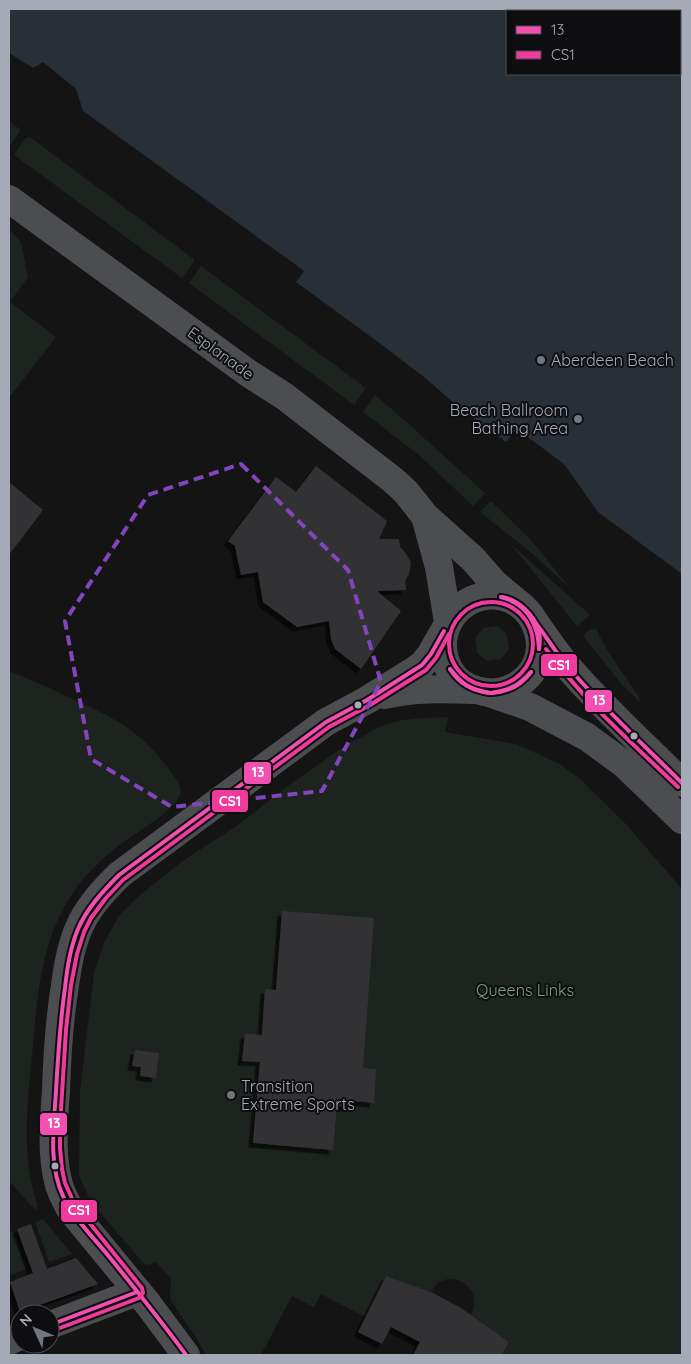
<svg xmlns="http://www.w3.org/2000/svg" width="691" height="1364" font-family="Quicksand,sans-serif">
<defs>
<filter id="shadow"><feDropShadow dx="-4.5" dy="4.5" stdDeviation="0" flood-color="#0009"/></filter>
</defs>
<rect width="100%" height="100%" fill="#141414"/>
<g fill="#1d231e">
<path d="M 9,121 L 21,130 L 9,147 Z"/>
<path d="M 30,137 L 195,260 L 182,278 L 14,155 L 26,138 Z"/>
<path d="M 9,229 L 21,242 L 28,277 L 10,302 L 56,337 L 9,398 Z"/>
<path d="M 201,266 L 362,385 L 365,389 L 354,405 L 189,283 Z"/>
<path d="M 375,395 L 395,412 L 485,493 L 473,506 L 419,455 L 363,412 Z"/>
<path d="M 491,501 L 530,539 L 571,589 L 534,555 L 480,512 Z"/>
<path d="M 511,544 L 589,614 L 588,617 L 577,626 Z"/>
<path d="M 497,626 L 507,634 L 509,649 L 501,659 L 487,661 L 477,653 L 475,638 L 483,628 Z"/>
<path d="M 592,629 L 596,629 L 607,650 L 639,697 L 640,702 L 622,685 L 584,637 L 585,633 Z"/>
<path d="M 9,671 C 37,682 65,695 92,708 C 103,714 115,719 125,726 C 142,738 156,752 168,768 C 172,774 181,784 181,791 C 181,808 130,836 117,847 C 102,859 88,872 77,887 C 66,903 57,919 51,937 C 39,972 36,1009 33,1045 C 28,1094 20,1161 38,1206 L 35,1210 L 9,1181 Z"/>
<path d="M 448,717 L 445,732 L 516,744 L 560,764 L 580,779 L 626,824 L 682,889 L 682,1355 L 502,1355 L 509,1342 L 471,1315 C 473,1310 475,1305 474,1300 C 473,1283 452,1273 438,1283 C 435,1285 433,1289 431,1292 L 386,1276 L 365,1317 L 321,1294 L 314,1307 L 292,1296 L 261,1355 L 206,1355 L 195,1336 L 171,1301 L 170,1292 L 171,1279 L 156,1262 L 148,1265 L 144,1264 L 91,1202 L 79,1176 L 80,1092 L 94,972 L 104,943 L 117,919 L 122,912 L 139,896 L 184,860 L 238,825 L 289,785 L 346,745 L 378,728 L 396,721 L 421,718 Z"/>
<path d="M 43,1219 L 72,1254 L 49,1262 L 35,1222 Z"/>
<path d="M 14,1231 L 27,1269 L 9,1276 L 9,1233 Z"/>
</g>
<path fill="#282f36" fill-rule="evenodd" d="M 9,9 L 682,9 L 682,574 L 598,512 L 564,464 L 517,429 L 506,442 L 462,410 L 424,377 L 378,342 L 296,282 L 304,271 L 296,265 L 83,111 L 76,89 L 43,62 L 33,68 L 9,53 ZM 507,11 L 680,11 L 680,74 L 507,74 Z"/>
<g fill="#333335" filter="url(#shadow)">
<path d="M 316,466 L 387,521 L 379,539 L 399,539 L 400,547 L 404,551 L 411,562 L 409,574 L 405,581 L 406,590 L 377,591 L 401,611 L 361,669 L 335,649 L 331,639 L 329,621 L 297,627 L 263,602 L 258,572 L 241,575 L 235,546 L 228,541 L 276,477 L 296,492 Z"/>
<path d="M 9,482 L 43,510 L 9,555 Z"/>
<path d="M 282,911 L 374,918 L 363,1068 L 376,1069 L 374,1103 L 354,1101 L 353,1107 L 337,1106 L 333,1150 L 253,1143 L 260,1062 L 242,1061 L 245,1034 L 262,1035 L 265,989 L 276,990 Z"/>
<path d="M 135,1050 L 159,1053 L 156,1078 L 140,1076 L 141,1067 L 132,1066 Z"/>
<path d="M 31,1224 L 47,1269 L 76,1258 L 98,1284 L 20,1312 L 10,1282 L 33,1273 L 17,1229 Z"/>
<path d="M 386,1276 L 431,1292 L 461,1308 L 509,1342 L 502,1355 L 413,1355 L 420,1342 L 391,1327 L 382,1344 L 358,1332 Z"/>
</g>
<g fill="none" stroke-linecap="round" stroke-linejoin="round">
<g stroke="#4c4d51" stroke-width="28">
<path d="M 9,199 L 248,373 L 284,396 L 393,480 L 406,492 L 425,516 L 473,559 L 494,583 L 519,604"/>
<path d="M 425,516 L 439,567 L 448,622"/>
<path d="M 531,616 C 536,625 540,634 540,645 C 540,676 510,698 480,691 C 467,689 454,680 448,667 C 427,622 476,576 519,604 C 526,609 532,617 536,624 C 546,638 556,653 568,667 C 603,708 644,745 682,783"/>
<path d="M 489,693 L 530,707 L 587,737 L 624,764 L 682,820"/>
<path d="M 385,695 C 414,688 443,689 473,690"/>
<path d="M 50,1325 L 137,1292"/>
<path d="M 9,1341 L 20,1336"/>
<path d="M 186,1355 L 148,1304 L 70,1209 C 65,1200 60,1191 58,1181 C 51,1153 54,1120 56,1090 C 57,1058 59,1025 64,992 C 67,971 70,949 78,930 C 87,908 103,891 119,875 L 326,722 L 367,700 L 412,672 L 422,665 L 431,654 L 444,631"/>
</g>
<defs>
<g id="bus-1">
<path d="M 501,597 C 518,599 535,615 539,632 C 540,637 540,643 539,649"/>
<path d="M 501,597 C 527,604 538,623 539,649"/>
<path d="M 525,610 C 542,628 553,650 569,668 C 604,709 644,745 682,783"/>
<path d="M 450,669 C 463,685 469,689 490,693"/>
<path d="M 450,669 C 459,684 472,691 490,693"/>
<path d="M 491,693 C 508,692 521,686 531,672"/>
<path d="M 491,693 C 510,690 518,686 531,672"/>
<path d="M 50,1325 L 137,1292"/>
<path d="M 186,1355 C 162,1322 137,1291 111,1259 C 95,1239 74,1219 63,1196 C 48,1164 54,1125 56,1091 C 58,1056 60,1022 65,988 C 67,968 70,948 78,929 C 87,908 103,891 119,875 L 326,722 L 367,700 L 422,665 L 431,654 L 444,631"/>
</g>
<g id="bus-2">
<circle cx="491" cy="644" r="42"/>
<path d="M 546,649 C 583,700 632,743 678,787"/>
<path d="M 52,1331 L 139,1298 L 143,1293 L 142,1288 L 75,1205 L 65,1183 L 62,1169 L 60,1148 L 60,1125 L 66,1030 L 71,985 L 77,954 L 84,932 L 91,918 L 106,898 L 123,880 L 329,727 L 370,705 L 426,670 L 436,658 L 449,634"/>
</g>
</defs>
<use href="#bus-1" stroke="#0e0e10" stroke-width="8"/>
<use href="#bus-2" stroke="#0e0e10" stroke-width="8"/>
<use href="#bus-1" stroke="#f24fb0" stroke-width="4"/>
<use href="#bus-2" stroke="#f13a9d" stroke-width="4"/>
</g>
<path fill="none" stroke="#8345bd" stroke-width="4" stroke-dasharray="10 6" stroke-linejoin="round" d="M 241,464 L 348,570 L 381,682 L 322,791 L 172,807 L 91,759 L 65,621 L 148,495 Z"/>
<g fill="#72767d" stroke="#0e0e10" stroke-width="2">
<circle cx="541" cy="360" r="5"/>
<circle cx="578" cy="419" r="5"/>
<circle cx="231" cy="1095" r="5"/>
</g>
<g fill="#a5aab6" stroke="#0e0e10" stroke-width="2">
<circle cx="358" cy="705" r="4.5"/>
<circle cx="634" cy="736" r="4.5"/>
<circle cx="55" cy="1166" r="4.5"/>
</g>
<g text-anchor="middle" stroke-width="4" stroke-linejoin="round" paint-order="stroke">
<g font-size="16" fill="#a5aab6" stroke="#0e0e10">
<text transform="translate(221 353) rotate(36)" y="6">Esplanade</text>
</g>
<g font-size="16" fill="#a5aab6" stroke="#0e0e10" text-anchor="start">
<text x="551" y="366">Aberdeen Beach</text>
<text x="568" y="416" text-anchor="end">Beach Ballroom<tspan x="568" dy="18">Bathing Area</tspan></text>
<text x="241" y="1092">Transition<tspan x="241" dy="18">Extreme Sports</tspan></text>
</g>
<g font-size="16" fill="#7ca17f" stroke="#0e0e10">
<text x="525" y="996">Queens Links</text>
</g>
</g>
<g stroke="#0e0e10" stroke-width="2">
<rect x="540" y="653" width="38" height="24" rx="5" fill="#f13a9d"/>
<rect x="584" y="689" width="29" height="24" rx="5" fill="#f24fb0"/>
<rect x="243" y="761" width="29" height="24" rx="5" fill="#f24fb0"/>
<rect x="211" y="789" width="38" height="24" rx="5" fill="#f13a9d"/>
<rect x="39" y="1112" width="29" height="24" rx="5" fill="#f24fb0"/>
<rect x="60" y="1199" width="38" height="24" rx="5" fill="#f13a9d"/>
</g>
<g font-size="14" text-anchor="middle" font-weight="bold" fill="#fff">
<text x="559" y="670">CS1</text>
<text x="599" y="705">13</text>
<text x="258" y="777">13</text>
<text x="230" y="806">CS1</text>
<text x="54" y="1128">13</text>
<text x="79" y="1215">CS1</text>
</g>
<rect width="691" height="1364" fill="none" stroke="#a5aab6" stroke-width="20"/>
<rect x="506" y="10" width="175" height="65" fill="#0e0e10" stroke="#4a4c52"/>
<rect x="516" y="26" width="25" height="8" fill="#f24fb0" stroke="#4a4c52"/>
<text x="551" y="35" font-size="15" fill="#a5aab6">13</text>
<rect x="516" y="51" width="25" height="8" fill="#f13a9d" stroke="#4a4c52"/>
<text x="551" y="60" font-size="15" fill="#a5aab6">CS1</text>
<g transform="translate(35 1329) rotate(314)"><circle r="24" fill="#0e0e10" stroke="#4a4c52"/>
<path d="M0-4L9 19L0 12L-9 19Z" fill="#72767d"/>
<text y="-8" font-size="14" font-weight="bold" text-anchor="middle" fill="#a5aab6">N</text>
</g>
</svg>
